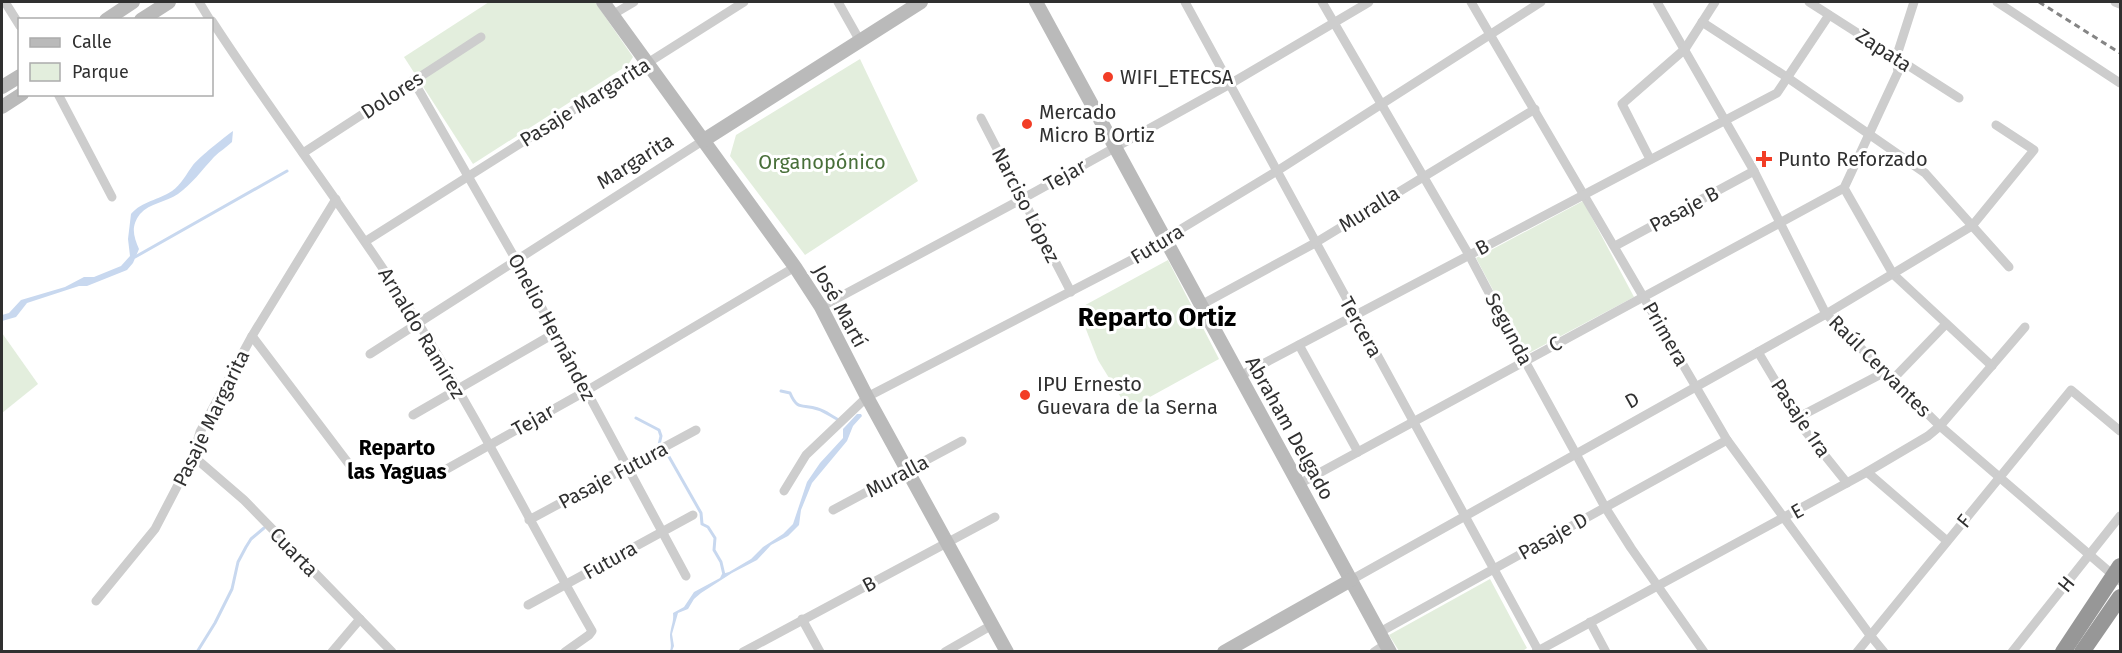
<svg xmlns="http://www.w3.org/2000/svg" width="2122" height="653" font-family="'Fira Sans',sans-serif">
<rect width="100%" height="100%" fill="#fff"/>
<g fill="#e3eedd">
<path d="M 489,2 L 595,2 L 633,57 L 628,65 L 473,164 L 404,57 Z"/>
<path d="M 860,59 L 918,181 L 805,255 L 730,156 L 736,135 Z"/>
<path d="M 1583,201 L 1634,297 L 1527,354 L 1476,258 Z"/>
<path d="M 1168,260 L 1219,359 L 1128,409 L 1098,360 L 1078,309 Z"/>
<path d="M 2,333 L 38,384 L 2,413 Z"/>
<path d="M 1490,579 L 1527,648 L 1521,652 L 1399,651 L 1389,635 Z"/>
</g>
<g fill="#c8d8ef">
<path d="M 233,131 L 232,142 C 227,147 220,151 214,157 C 202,170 192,184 178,194 C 166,202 150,203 140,214 C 130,227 134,237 139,249 L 133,263 L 127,270 L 87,286 L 79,286 L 27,303 L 16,317 L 2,321 L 2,315 L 9,313 L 21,300 L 65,287 L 84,277 L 94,277 L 121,266 L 130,256 L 128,239 L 131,214 C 142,201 159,200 172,191 C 181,185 187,173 193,165 C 202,155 222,139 233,131 Z"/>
<path d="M 857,414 L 861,414 L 862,416 L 853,426 L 847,441 L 812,483 L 801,510 L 799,525 L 788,536 L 771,545 L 757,560 L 732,573 L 701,593 L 694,599 L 688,609 L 678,613 L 672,634 L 674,646 L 672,651 L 670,651 C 672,645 670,641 670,635 C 671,626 674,621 673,613 L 684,607 L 694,592 L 720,578 L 722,574 L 729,572 L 751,559 L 763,547 L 783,534 L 793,524 L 807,482 L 820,463 L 843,438 L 843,429 Z"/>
</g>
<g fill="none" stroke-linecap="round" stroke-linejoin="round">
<g stroke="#c8d8ef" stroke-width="3">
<path d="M 135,257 L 287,171"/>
<path d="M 781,391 L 790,393 C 798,412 803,403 818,409 C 825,411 831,416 837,419"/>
<path d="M 636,418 L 659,430 L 661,436 L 659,445 L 668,455 L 701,513 L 702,524 L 708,527 L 715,538 L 714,550 L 721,562 L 724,575"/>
<path d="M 197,652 L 215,623 L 232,589 L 238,562 L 246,547 L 251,539 L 264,528"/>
</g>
<g stroke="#cdcdcd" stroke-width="9">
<path d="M 5,2 L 20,26"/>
<path d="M 199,2 L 210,20"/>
<path d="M 838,2 L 860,41"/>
<path d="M 1185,2 L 1539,652"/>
<path d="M 1322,2 L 1469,255 L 1525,361 L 1605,507 L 1631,548 L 1704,652"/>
<path d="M 1471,2 L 1727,440 L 1870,635 L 1884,652"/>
<path d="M 1657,2 L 1754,171 L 1826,314 L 1940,426 L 2120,581"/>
<path d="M 1809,2 L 1959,98"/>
<path d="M 1997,2 L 2120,83"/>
<path d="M 2115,2 L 2120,4"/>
<path d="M 612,15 L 634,2"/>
<path d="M 212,21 C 278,123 353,218 417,321 C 480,422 533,528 592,631 L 589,635 L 565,652"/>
<path d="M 1702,22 L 1788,78 L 1925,173 L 2009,267"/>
<path d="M 413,80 L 516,260 L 686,576"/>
<path d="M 58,94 L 112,197"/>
<path d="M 981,118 L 1071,292"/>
<path d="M 303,153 L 481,37"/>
<path d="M 1650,159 L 1622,104 L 1685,49 L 1715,2"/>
<path d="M 1844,188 L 1893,274 L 1992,366"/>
<path d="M 366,241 L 744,2"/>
<path d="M 1615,246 L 1754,171"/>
<path d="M 1201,305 L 1315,243 L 1535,109"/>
<path d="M 821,307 L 1022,199 L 1230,84 L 1369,2"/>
<path d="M 252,336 L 358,476"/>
<path d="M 1299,345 L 1358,452"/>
<path d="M 1758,352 L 1806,432 L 1847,483"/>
<path d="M 370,354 L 704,140"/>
<path d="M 1240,376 L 1777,93 L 1829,15"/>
<path d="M 1893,379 L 1946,324"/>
<path d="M 413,415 L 555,333"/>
<path d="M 1797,418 L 1885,372"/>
<path d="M 193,456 L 244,500 L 392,652"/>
<path d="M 445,470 L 586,391 L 795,267"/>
<path d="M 1867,472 L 1947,541"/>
<path d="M 1299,484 L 1844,188 L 1898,72 L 1896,58 L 1914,2"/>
<path d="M 784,491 L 806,455 L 867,397 L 1166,242 L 1176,232 L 1277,171 L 1541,2"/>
<path d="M 833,510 L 962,441"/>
<path d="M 529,520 L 696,430"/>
<path d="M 1351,580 L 1826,314 L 1972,226 L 2034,150 L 1996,125"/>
<path d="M 96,601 L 155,529 L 193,456 L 200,432 L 252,336 L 336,199"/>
<path d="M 528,605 L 693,515"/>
<path d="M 802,619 L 820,652"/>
<path d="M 1590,622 L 1606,652"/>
<path d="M 1380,632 L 1727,440"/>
<path d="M 332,652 L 360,619"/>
<path d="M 743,652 L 995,517"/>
<path d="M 945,652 L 992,625"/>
<path d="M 1374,652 L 1386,644"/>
<path d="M 1536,652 L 1867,472 L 1928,436 L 1940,426 L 2025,327"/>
<path d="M 1857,652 L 2071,390 L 2120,431"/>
<path d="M 2012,652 L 2120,516"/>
</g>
<g stroke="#bababa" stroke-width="14">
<path d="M 603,2 L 795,267 L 821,307 L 867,397 L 1007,652"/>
<path d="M 1036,2 L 1390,652"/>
<path d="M 106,20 L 133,2"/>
<path d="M 141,20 L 169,2"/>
<path d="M 2,87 L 20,76"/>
<path d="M 2,107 L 22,94"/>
<path d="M 704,140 L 921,2"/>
<path d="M 1224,652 L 1351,580"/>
</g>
<g stroke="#979797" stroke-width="16">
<path d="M 2063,652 L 2120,566"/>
<path d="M 2082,652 L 2120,597"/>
</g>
<path stroke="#858585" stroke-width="3" stroke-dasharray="6 4.5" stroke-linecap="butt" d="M 2039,2 L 2120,53"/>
</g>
<g fill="#f23d26" stroke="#fff" stroke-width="2">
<circle cx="1108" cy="77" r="6"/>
<circle cx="1027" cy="124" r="6"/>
<path d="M1761 150h6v6h6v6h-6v6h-6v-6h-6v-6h6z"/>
<circle cx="1025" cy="395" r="6"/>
</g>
<g text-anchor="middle" stroke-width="6" stroke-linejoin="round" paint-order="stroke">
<g font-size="20" fill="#303030" stroke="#fff">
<text transform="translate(1884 50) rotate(33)" y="7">Zapata</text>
<text transform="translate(392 95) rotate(-33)" y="7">Dolores</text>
<text transform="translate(585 102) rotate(-32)" y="7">Pasaje Margarita</text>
<text transform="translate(635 161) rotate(-32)" y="7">Margarita</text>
<text transform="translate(1065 175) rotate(-29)" y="7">Tejar</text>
<text transform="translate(1026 205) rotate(63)" y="7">Narciso López</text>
<text transform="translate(1369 209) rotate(-32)" y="7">Muralla</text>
<text transform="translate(1684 209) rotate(-28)" y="7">Pasaje B</text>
<text transform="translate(1157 244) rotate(-31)" y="7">Futura</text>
<text transform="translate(1482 247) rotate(-28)" y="7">B</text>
<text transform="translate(840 306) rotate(61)" y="7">José Martí</text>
<text transform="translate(552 327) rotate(62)" y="7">Onelio Hernández</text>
<text transform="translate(1361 327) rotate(61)" y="7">Tercera</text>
<text transform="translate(1509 329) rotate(62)" y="7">Segunda</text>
<text transform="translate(422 333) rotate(59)" y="7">Arnaldo Ramírez</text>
<text transform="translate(1666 334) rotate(60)" y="7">Primera</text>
<text transform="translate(1555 344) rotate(-29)" y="7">C</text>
<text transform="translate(1880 366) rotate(45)" y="7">Raúl Cervantes</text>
<text transform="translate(1632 400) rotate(-29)" y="7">D</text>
<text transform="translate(211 418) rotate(-64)" y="7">Pasaje Margarita</text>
<text transform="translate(1801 418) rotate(56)" y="7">Pasaje 1ra</text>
<text transform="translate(533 420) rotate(-29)" y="7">Tejar</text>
<text transform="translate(1290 428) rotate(61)" y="7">Abraham Delgado</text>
<text transform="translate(613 475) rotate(-28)" y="7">Pasaje Futura</text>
<text transform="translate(897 476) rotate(-28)" y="7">Muralla</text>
<text transform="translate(1797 511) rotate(-29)" y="7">E</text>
<text transform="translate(1964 521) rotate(-51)" y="7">F</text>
<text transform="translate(1553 536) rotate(-29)" y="7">Pasaje D</text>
<text transform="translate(294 552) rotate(46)" y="7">Cuarta</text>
<text transform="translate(610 560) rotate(-29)" y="7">Futura</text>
<text transform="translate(869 584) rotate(-28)" y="7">B</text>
<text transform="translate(2066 584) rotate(-51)" y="7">H</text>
</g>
<g font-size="20" fill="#303030" stroke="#fff" text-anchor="start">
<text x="1120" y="84">WIFI_ETECSA</text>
<text x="1039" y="119">Mercado<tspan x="1039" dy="23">Micro B Ortiz</tspan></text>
<text x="1778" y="166">Punto Reforzado</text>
<text x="1037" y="391">IPU Ernesto<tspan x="1037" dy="23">Guevara de la Serna</tspan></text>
</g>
<g font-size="20" fill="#486f39" stroke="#fff">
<text x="822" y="169">Organopónico</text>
</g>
<g font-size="21" font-weight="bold" fill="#000" stroke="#fff">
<text x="397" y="455">Reparto<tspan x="397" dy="24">las Yaguas</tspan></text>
</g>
<g font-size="26" font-weight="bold" fill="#000" stroke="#fff">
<text x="1157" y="326">Reparto Ortiz</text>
</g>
</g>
<rect width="2122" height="653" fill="none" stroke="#303030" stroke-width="6"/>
<rect x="18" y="18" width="195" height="78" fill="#ffffff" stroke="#acacac" stroke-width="1.5"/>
<rect x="30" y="38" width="30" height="9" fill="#bababa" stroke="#acacac" stroke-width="1.5"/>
<text x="72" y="48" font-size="18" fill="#303030">Calle</text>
<rect x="30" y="63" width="30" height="18" fill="#e3eedd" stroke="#acacac" stroke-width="1.5"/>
<text x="72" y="78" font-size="18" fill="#303030">Parque</text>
</svg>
